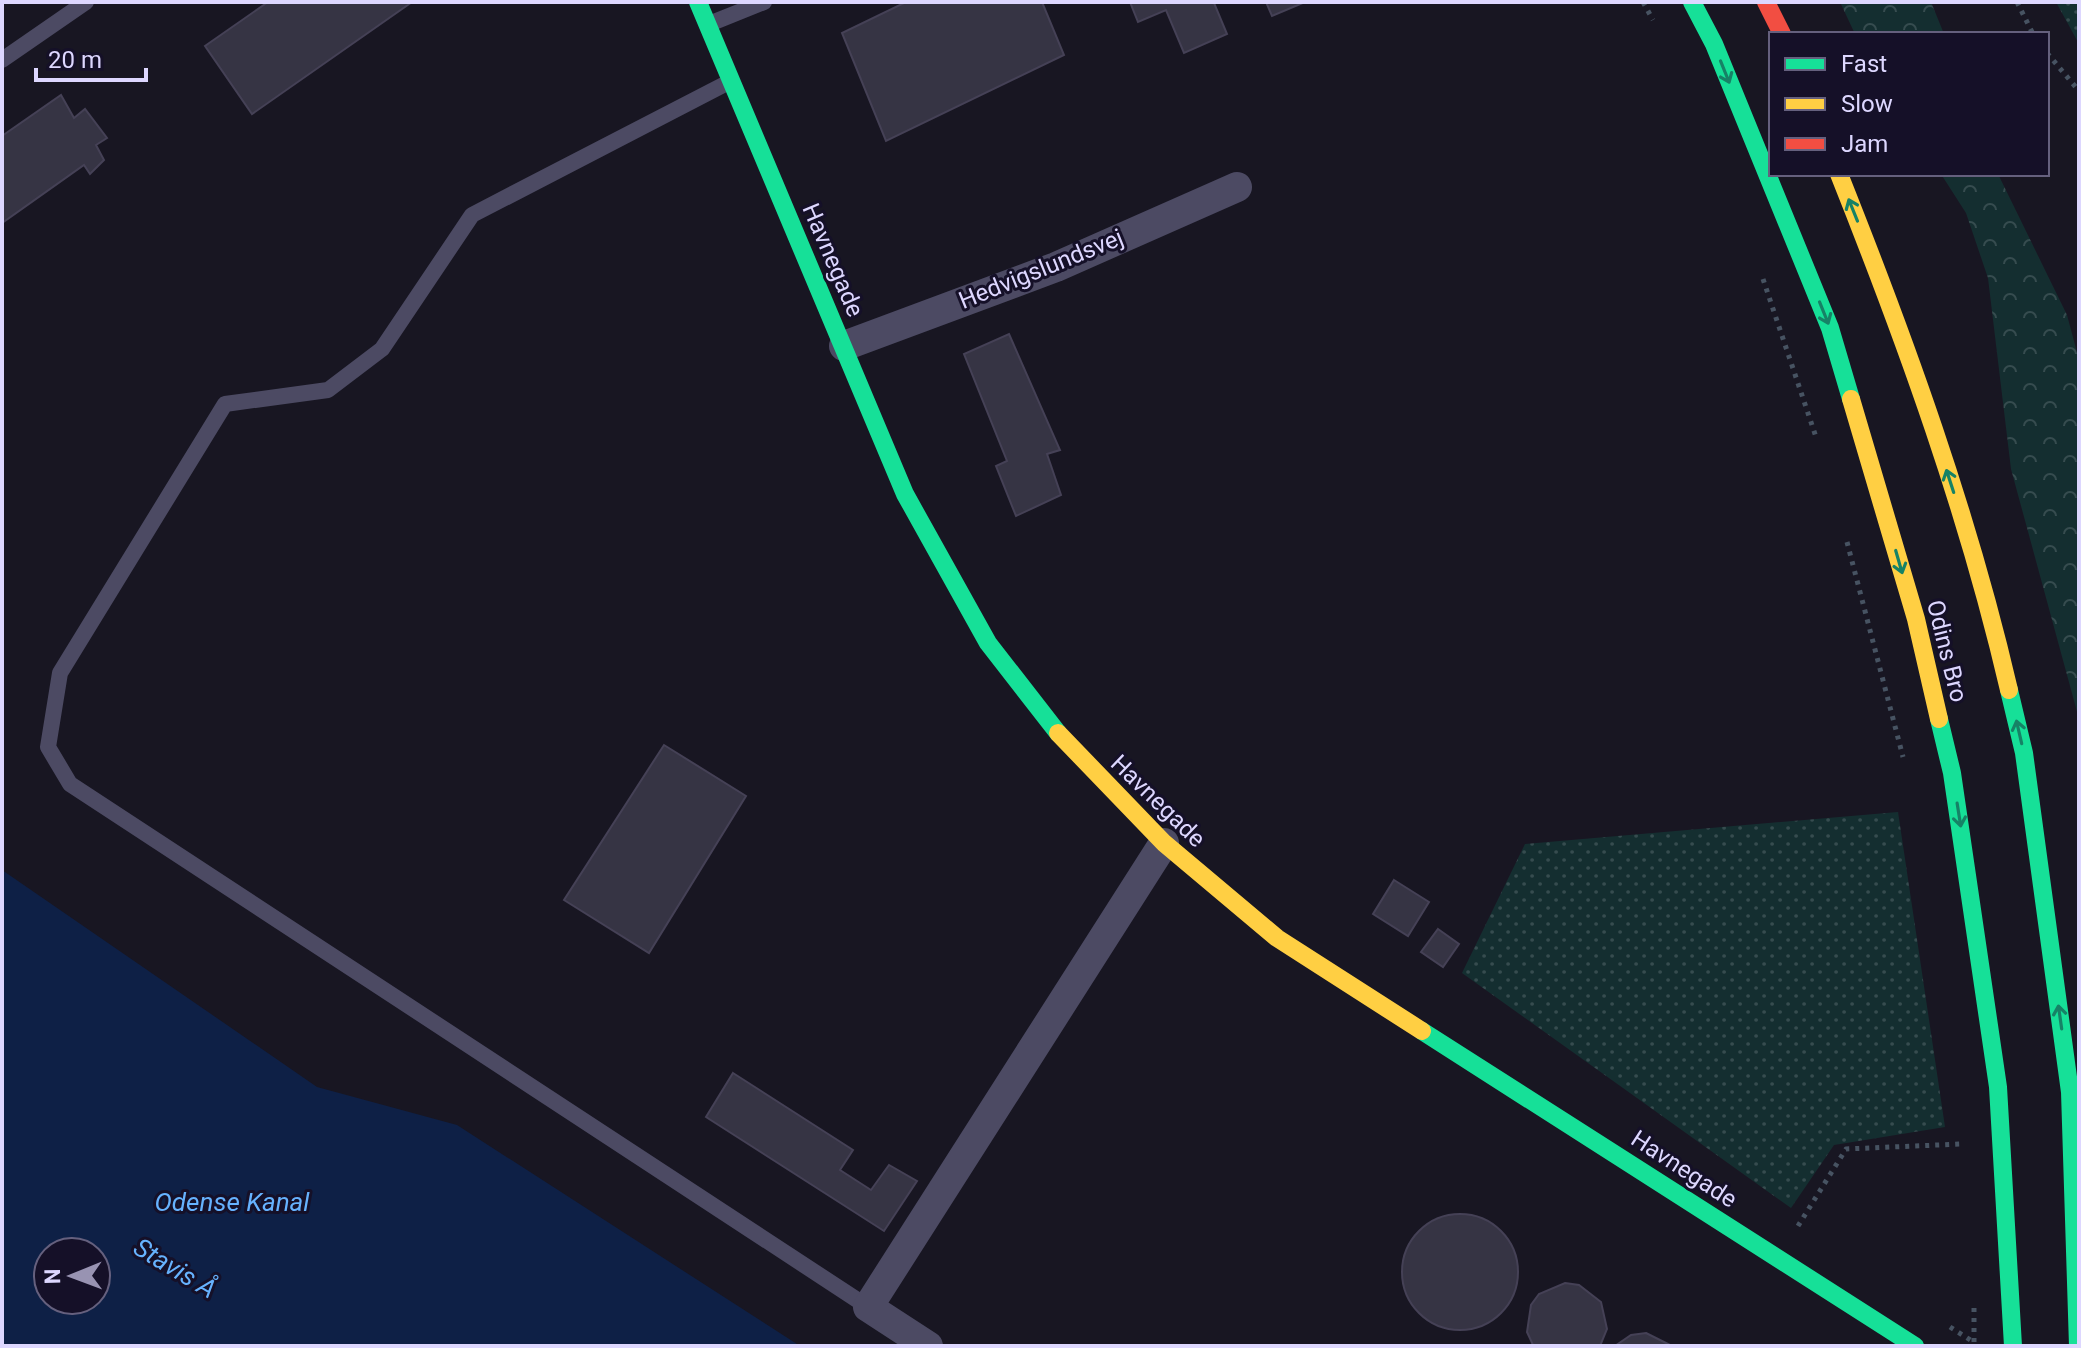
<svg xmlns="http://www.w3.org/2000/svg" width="2081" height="1348" font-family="Roboto,sans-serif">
<defs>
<pattern id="grass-dots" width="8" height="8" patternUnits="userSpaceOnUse" patternTransform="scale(2)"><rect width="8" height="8" fill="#142e30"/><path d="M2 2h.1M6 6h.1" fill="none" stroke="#364c4f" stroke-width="1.8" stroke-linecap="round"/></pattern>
<pattern id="forest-crowns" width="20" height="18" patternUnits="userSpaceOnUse" patternTransform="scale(2)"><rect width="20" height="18" fill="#142e30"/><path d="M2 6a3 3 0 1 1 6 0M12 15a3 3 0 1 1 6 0" fill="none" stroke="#364c4f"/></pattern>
</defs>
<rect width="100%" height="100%" fill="#181622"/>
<g fill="url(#grass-dots)">
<path d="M 2056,2 L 2079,2 L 2079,44 Z"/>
<path d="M 1898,812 L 1945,1127 L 1834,1145 L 1791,1208 L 1462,973 L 1525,844 Z"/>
</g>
<g fill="url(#forest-crowns)">
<path d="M 1840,2 L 1931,2 L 1944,34 L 1855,34 Z"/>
<path d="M 1941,174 L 1998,174 L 2067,315 L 2079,360 L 2079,719 L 2011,469 L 1988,278 L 1966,213 Z"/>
</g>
<path fill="#0e2046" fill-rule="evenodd" d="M 2,870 L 317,1087 L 457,1125 L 800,1346 L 2,1346 ZM 48,1252 L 96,1252 L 96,1300 L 48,1300 Z"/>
<g fill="#363444" stroke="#454156" stroke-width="2">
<path d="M 268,2 L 412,2 L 252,114 L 205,46 Z"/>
<path d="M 906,2 L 1042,2 L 1064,55 L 886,141 L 842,33 Z"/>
<path d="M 1130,2 L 1216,2 L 1214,3 L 1227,34 L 1184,53 L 1166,10 L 1138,22 Z"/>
<path d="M 1266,2 L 1305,2 L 1272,16 Z"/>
<path d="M 61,95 L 74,118 L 85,109 L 107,138 L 96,145 L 104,160 L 90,174 L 84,165 L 2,223 L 2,136 Z"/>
<path d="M 1009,334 L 1060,450 L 1047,454 L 1061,495 L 1016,516 L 996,466 L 1007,461 L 964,354 Z"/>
<path d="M 664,745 L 746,796 L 649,953 L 564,900 Z"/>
<path d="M 1394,880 L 1429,902 L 1408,936 L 1373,914 Z"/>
<path d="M 1438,929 L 1459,944 L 1443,967 L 1421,952 Z"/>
<path d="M 733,1073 L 853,1150 L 840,1170 L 871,1190 L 889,1165 L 917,1181 L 884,1231 L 706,1117 Z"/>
<circle cx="1460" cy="1272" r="58"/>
<path d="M 1565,1283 L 1579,1285 L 1601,1302 L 1607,1329 L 1600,1346 L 1533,1345 L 1527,1332 L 1531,1305 L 1539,1294 Z"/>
<path d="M 1646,1333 L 1672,1346 L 1615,1346 L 1631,1335 Z"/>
</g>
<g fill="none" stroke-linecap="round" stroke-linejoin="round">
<g stroke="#475362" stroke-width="5" stroke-dasharray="4 6" stroke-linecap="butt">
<path d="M 1643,2 L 1653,20"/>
<path d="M 2017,2 L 2033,34"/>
<path d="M 2047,53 L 2079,91"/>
<path d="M 1763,279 L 1817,440"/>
<path d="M 1847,542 L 1903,757"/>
<path d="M 1798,1226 L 1846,1149 L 1961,1144"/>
<path d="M 1950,1327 L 1972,1341"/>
</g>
<g stroke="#4c4a63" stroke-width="16">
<path d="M 709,24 L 764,2"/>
<path d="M 2,60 L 86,2"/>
<path d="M 729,82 L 472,215 L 382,349 L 328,390 L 225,404 L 60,673 L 48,747 L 70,784 L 868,1307"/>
</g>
<g stroke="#4c4a63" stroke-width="30">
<path d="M 844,346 L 1056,267 L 1237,187"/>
<path d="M 928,1346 L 868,1307 L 1164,843"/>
</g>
<g stroke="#16e098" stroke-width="18">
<path d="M 698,2 L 905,494 L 988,643 L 1058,733"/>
<path d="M 1692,2 L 1714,44 L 1830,328 L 1851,399"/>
<path d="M 2009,690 L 2024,753 L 2070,1092 L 2078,1346"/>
<path d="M 1939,719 L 1952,773 L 1998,1087 L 2013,1346"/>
<path d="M 1422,1031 L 1915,1346"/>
</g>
<g stroke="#ffcf43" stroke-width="18">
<path d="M 1839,174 C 1906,342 1968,513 2009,690"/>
<path d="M 1851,399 L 1916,619 L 1939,719"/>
<path d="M 1058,733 L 1164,843 L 1277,938 L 1422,1031"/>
</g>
<path stroke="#f24e42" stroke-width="18" d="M 1766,2 L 1782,34"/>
<path stroke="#475362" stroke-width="5" stroke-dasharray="4 6" stroke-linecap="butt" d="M 1974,1308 L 1974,1346"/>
</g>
<defs><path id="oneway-shaft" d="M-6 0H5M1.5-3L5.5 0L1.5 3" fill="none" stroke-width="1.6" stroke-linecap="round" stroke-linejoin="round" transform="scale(2)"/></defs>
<g stroke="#168266">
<use href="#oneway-shaft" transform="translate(1725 72) rotate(68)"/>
<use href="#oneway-shaft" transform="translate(1853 210) rotate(-112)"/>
<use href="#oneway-shaft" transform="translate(1824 313) rotate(68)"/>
<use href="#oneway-shaft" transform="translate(1950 481) rotate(-108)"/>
<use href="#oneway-shaft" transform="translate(1899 562) rotate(74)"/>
<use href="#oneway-shaft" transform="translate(2019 732) rotate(-103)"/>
<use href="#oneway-shaft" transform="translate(1959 815) rotate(81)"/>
<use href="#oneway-shaft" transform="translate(2060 1017) rotate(-98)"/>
</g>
<g text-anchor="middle" stroke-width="6" stroke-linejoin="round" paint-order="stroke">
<g font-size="24" fill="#ddd7ff" stroke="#151028">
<text transform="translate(833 260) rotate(67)" y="8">Havnegade</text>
<text transform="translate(1041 269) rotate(-22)" y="8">Hedvigslundsvej</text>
<text transform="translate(1947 651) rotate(76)" y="8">Odins Bro</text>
<text transform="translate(1158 801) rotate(44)" y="8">Havnegade</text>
<text transform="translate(1684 1169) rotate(33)" y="8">Havnegade</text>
</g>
<g font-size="26" font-style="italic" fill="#66b2fe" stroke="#151028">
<text x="232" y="1211">Odense Kanal</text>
<text transform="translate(175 1268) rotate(31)" y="9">Stavis Å</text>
</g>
</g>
<rect width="2081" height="1348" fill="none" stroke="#ddd7ff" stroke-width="8"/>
<rect x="1769" y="32" width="280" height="144" fill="#151028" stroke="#65607e" stroke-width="2"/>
<rect x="1785" y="58" width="40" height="12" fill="#16e098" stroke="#65607e" stroke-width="2"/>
<text x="1841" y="72" font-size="24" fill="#ddd7ff">Fast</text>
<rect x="1785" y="98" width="40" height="12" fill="#ffcf43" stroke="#65607e" stroke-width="2"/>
<text x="1841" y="112" font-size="24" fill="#ddd7ff">Slow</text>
<rect x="1785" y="138" width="40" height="12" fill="#f24e42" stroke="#65607e" stroke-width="2"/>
<text x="1841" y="152" font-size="24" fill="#ddd7ff">Jam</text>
<g transform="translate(72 1276) rotate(269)"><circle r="38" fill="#151028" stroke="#65607e" stroke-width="2"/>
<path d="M0-6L14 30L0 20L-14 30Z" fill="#9893b2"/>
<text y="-12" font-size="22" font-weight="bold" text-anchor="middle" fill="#ddd7ff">N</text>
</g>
<path d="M36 68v12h110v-12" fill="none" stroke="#ddd7ff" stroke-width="4"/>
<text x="48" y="68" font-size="24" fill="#ddd7ff" stroke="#151028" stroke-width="6" paint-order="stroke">20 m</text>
</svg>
